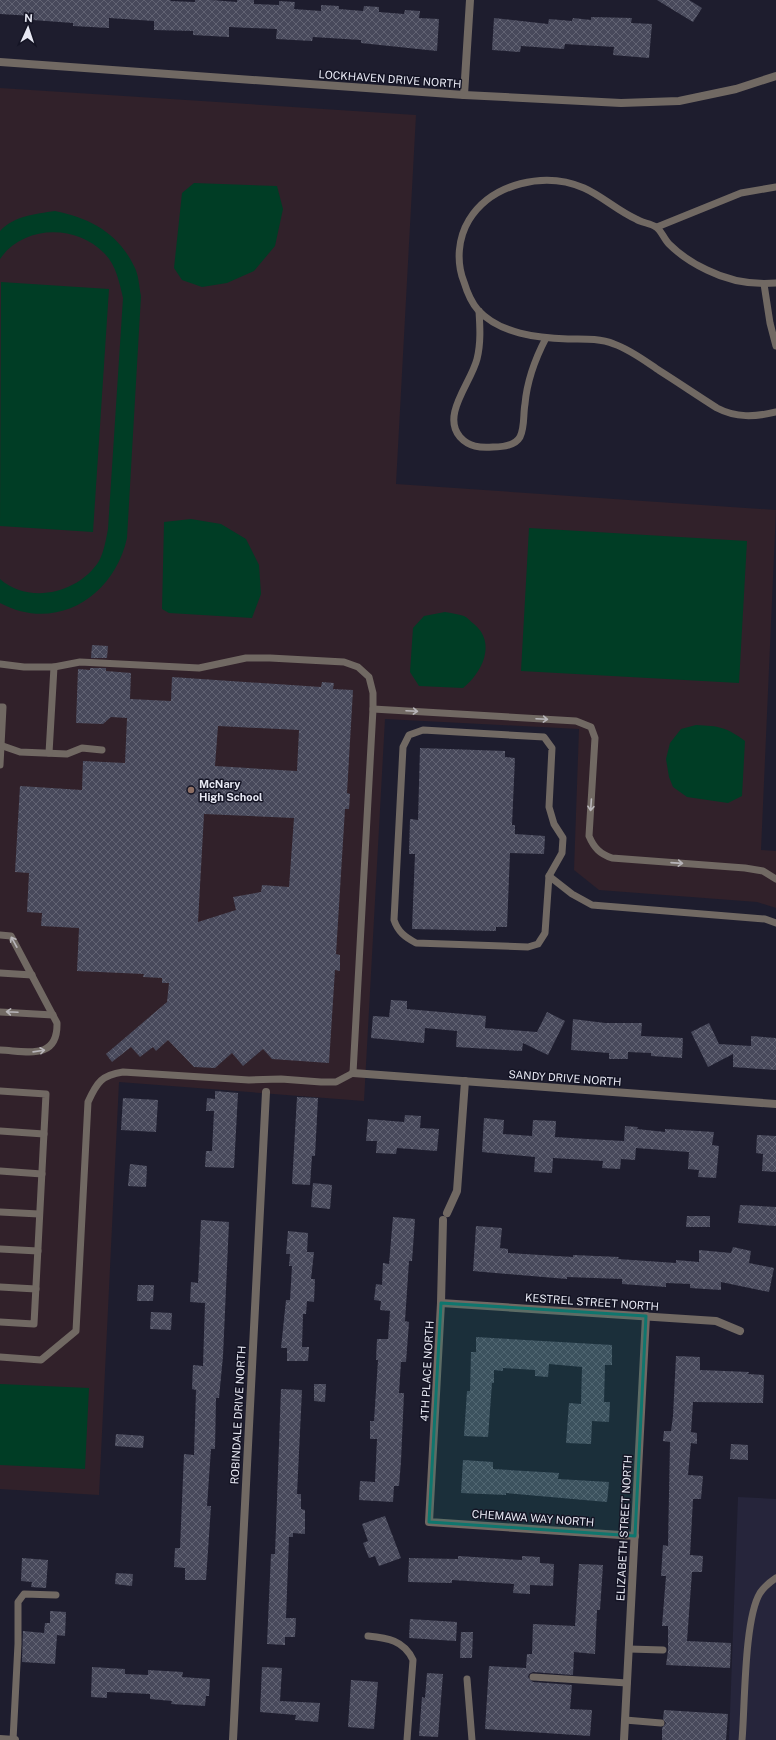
<svg xmlns="http://www.w3.org/2000/svg" width="776" height="1740" font-family="'Public Sans',sans-serif">
<defs>
<pattern id="building-cross-hatch" width="8" height="8" patternUnits="userSpaceOnUse"><rect width="8" height="8" fill="#48495b"/><path d="M0 0l8 8M0 8l8-8" fill="none" stroke="#626373"/></pattern>
</defs>
<rect width="100%" height="100%" fill="#1e1d2e"/>
<path fill="#26253b" d="M 738,1497 L 776,1499 L 776,1740 L 729,1740 Z"/>
<path fill="#31212a" d="M 0,88 L 416,115 L 396,484 L 776,510 L 761,850 L 776,851 L 776,908 L 757,902 L 599,890 L 574,870 L 579,729 L 385,719 L 364,1101 L 119,1082 L 99,1495 L 0,1489 Z"/>
<g fill="#003d25">
<path d="M 194,183 L 277,186 L 283,209 L 275,246 L 254,271 L 227,283 L 202,287 L 182,280 L 174,268 L 182,193 Z"/>
<path d="M 55,211 C 90,218 118,233 134,266 C 139,275 139,287 141,296 L 127,538 C 114,597 56,633 0,603 L 0,579 C 29,605 79,593 99,561 C 104,552 106,539 108,529 L 123,298 C 119,281 116,265 104,253 C 76,224 23,225 0,259 L 0,231 C 14,216 35,214 55,211 Z"/>
<path d="M 1,282 L 109,289 L 93,532 L 0,526 Z"/>
<path d="M 191,519 L 221,524 L 246,539 L 259,565 L 261,594 L 252,618 L 169,613 L 162,609 L 164,522 Z"/>
<path d="M 529,528 L 747,541 L 739,683 L 521,671 Z"/>
<path d="M 445,612 C 451,613 458,614 464,616 C 468,618 471,622 474,624 C 497,643 482,673 463,688 L 419,686 L 410,672 L 413,628 L 424,616 Z"/>
<path d="M 696,725 C 719,726 726,727 745,741 L 742,796 L 728,803 L 687,797 L 673,787 L 669,777 L 666,759 L 670,743 L 681,729 Z"/>
<path d="M 0,1384 L 89,1388 L 85,1469 L 0,1465 Z"/>
</g>
<g fill="url(#building-cross-hatch)" fill-rule="evenodd">
<path d="M 0,0 L 171,0 L 170,1 L 195,2 L 195,0 L 211,0 L 237,2 L 237,0 L 254,0 L 254,4 L 279,5 L 279,1 L 295,2 L 294,9 L 321,11 L 321,5 L 339,6 L 339,9 L 363,11 L 364,6 L 379,7 L 379,12 L 404,14 L 405,10 L 420,11 L 419,18 L 439,19 L 437,51 L 361,43 L 361,40 L 313,37 L 312,41 L 276,39 L 277,29 L 229,27 L 229,37 L 193,35 L 193,31 L 154,30 L 154,21 L 109,18 L 109,28 L 73,26 L 73,23 L 33,20 L 33,16 L 0,14 Z"/>
<path d="M 657,0 L 689,0 L 702,8 L 693,22 Z"/>
<path d="M 591,17 L 632,18 L 631,23 L 652,24 L 649,58 L 613,55 L 614,47 L 565,44 L 564,49 L 521,46 L 520,52 L 492,50 L 494,18 L 548,24 L 549,19 L 572,21 L 573,18 L 591,20 Z"/>
<path d="M 92,645 L 108,646 L 107,658 L 91,658 Z"/>
<path d="M 90,668 L 106,668 L 106,671 L 131,673 L 130,699 L 171,701 L 172,677 L 321,687 L 322,682 L 334,683 L 333,689 L 353,690 L 347,793 L 350,794 L 349,809 L 345,809 L 336,954 L 340,955 L 340,971 L 335,970 L 329,1063 L 272,1059 L 263,1049 L 243,1066 L 232,1053 L 215,1068 L 194,1067 L 168,1040 L 156,1051 L 153,1047 L 140,1057 L 131,1047 L 112,1062 L 106,1054 L 167,1002 L 169,983 L 162,983 L 162,978 L 143,977 L 144,974 L 77,971 L 79,928 L 41,926 L 42,913 L 27,912 L 29,873 L 15,872 L 20,786 L 82,790 L 83,761 L 125,763 L 127,718 L 111,717 L 103,724 L 76,723 L 78,669 L 90,670 ZM 218,726 L 299,730 L 297,771 L 215,766 ZM 204,814 L 294,818 L 289,887 L 262,885 L 261,892 L 233,897 L 236,910 L 198,922 Z"/>
<path d="M 420,748 L 505,751 L 505,757 L 515,758 L 512,825 L 515,825 L 515,834 L 545,836 L 544,854 L 510,853 L 507,927 L 496,927 L 496,931 L 412,929 L 415,854 L 409,854 L 410,819 L 418,820 Z"/>
<path d="M 391,1000 L 407,1001 L 407,1009 L 486,1016 L 485,1028 L 537,1032 L 547,1012 L 565,1021 L 548,1055 L 523,1043 L 522,1051 L 456,1047 L 457,1031 L 425,1028 L 424,1043 L 371,1038 L 373,1016 L 389,1017 Z"/>
<path d="M 573,1019 L 605,1023 L 642,1023 L 641,1036 L 683,1038 L 682,1058 L 651,1056 L 651,1053 L 628,1052 L 628,1059 L 609,1059 L 609,1053 L 571,1050 Z"/>
<path d="M 709,1023 L 719,1044 L 751,1046 L 751,1036 L 776,1038 L 776,1070 L 733,1067 L 733,1054 L 708,1067 L 691,1032 Z"/>
<path d="M 215,1091 L 238,1093 L 234,1168 L 205,1167 L 206,1151 L 212,1151 L 214,1111 L 206,1111 L 207,1098 L 215,1099 Z"/>
<path d="M 297,1097 L 318,1098 L 315,1156 L 312,1156 L 310,1185 L 292,1184 Z"/>
<path d="M 123,1098 L 158,1100 L 156,1132 L 121,1130 Z"/>
<path d="M 405,1115 L 421,1116 L 420,1128 L 439,1129 L 437,1151 L 397,1148 L 396,1154 L 376,1153 L 377,1141 L 366,1141 L 368,1119 L 404,1122 Z"/>
<path d="M 484,1118 L 504,1120 L 503,1134 L 532,1136 L 533,1120 L 556,1121 L 555,1137 L 587,1139 L 624,1141 L 625,1126 L 638,1127 L 637,1129 L 665,1132 L 665,1129 L 714,1132 L 712,1145 L 719,1146 L 716,1178 L 698,1177 L 699,1170 L 688,1169 L 689,1152 L 636,1148 L 635,1160 L 621,1159 L 620,1169 L 602,1168 L 603,1161 L 553,1158 L 552,1173 L 534,1172 L 535,1157 L 482,1152 Z"/>
<path d="M 757,1135 L 776,1136 L 776,1172 L 762,1171 L 763,1154 L 756,1153 Z"/>
<path d="M 130,1164 L 147,1166 L 146,1187 L 128,1186 Z"/>
<path d="M 313,1183 L 332,1185 L 330,1209 L 311,1207 Z"/>
<path d="M 740,1205 L 776,1207 L 776,1226 L 738,1223 Z"/>
<path d="M 687,1216 L 710,1216 L 710,1227 L 686,1227 Z"/>
<path d="M 393,1217 L 415,1219 L 412,1261 L 409,1261 L 405,1321 L 409,1322 L 406,1362 L 401,1362 L 399,1393 L 404,1393 L 401,1461 L 399,1486 L 394,1486 L 393,1502 L 359,1500 L 360,1481 L 375,1482 L 377,1439 L 370,1439 L 370,1421 L 374,1421 L 378,1360 L 376,1360 L 377,1339 L 388,1339 L 390,1311 L 380,1310 L 381,1301 L 374,1300 L 376,1284 L 382,1285 L 383,1263 L 389,1264 Z"/>
<path d="M 201,1220 L 229,1222 L 223,1356 L 219,1398 L 216,1398 L 215,1449 L 211,1449 L 207,1506 L 211,1506 L 206,1580 L 185,1580 L 185,1568 L 174,1567 L 175,1548 L 180,1548 L 184,1454 L 194,1455 L 196,1390 L 192,1389 L 193,1365 L 203,1366 L 205,1303 L 190,1302 L 191,1282 L 198,1283 Z"/>
<path d="M 476,1226 L 502,1228 L 500,1248 L 508,1249 L 508,1253 L 573,1257 L 573,1255 L 619,1257 L 618,1259 L 676,1263 L 676,1260 L 699,1262 L 699,1250 L 731,1253 L 733,1247 L 751,1251 L 749,1263 L 774,1268 L 769,1292 L 721,1282 L 721,1290 L 690,1288 L 690,1284 L 666,1283 L 666,1287 L 622,1284 L 622,1279 L 567,1277 L 567,1279 L 473,1271 Z"/>
<path d="M 288,1231 L 308,1233 L 307,1252 L 314,1252 L 311,1279 L 315,1279 L 314,1302 L 307,1301 L 306,1314 L 303,1314 L 302,1347 L 309,1347 L 308,1361 L 287,1361 L 287,1348 L 281,1348 L 286,1300 L 290,1300 L 292,1266 L 289,1266 L 290,1254 L 286,1254 Z"/>
<path d="M 138,1285 L 154,1285 L 153,1301 L 137,1301 Z"/>
<path d="M 151,1312 L 172,1313 L 171,1330 L 150,1329 Z"/>
<path d="M 476,1337 L 612,1345 L 612,1365 L 605,1365 L 604,1402 L 610,1402 L 609,1422 L 592,1421 L 591,1444 L 566,1443 L 569,1403 L 581,1404 L 582,1367 L 549,1364 L 548,1377 L 535,1376 L 535,1370 L 503,1368 L 503,1371 L 494,1370 L 494,1383 L 492,1383 L 488,1437 L 464,1436 L 467,1391 L 470,1391 L 471,1352 L 476,1352 Z"/>
<path d="M 676,1356 L 700,1357 L 700,1370 L 749,1372 L 748,1374 L 764,1375 L 763,1403 L 693,1402 L 691,1432 L 697,1433 L 697,1444 L 691,1443 L 688,1475 L 703,1476 L 701,1499 L 693,1499 L 690,1555 L 703,1556 L 702,1572 L 692,1572 L 687,1641 L 731,1643 L 730,1668 L 666,1665 L 668,1651 L 668,1626 L 662,1626 L 666,1576 L 661,1576 L 663,1545 L 668,1546 L 670,1442 L 663,1441 L 664,1431 L 671,1431 L 673,1416 Z"/>
<path d="M 314,1384 L 326,1384 L 325,1402 L 314,1401 Z"/>
<path d="M 281,1389 L 302,1390 L 297,1494 L 301,1494 L 301,1509 L 305,1510 L 305,1534 L 293,1533 L 293,1537 L 289,1537 L 286,1618 L 296,1618 L 295,1637 L 285,1637 L 285,1645 L 267,1644 L 271,1554 L 275,1554 Z"/>
<path d="M 116,1434 L 144,1436 L 143,1448 L 115,1446 Z"/>
<path d="M 731,1444 L 748,1445 L 748,1460 L 730,1459 Z"/>
<path d="M 463,1460 L 493,1462 L 493,1469 L 559,1473 L 558,1479 L 609,1482 L 607,1502 L 506,1493 L 506,1495 L 461,1493 Z"/>
<path d="M 385,1516 L 401,1558 L 379,1566 L 375,1556 L 369,1558 L 363,1543 L 368,1541 L 362,1524 Z"/>
<path d="M 458,1556 L 522,1560 L 522,1556 L 540,1557 L 540,1563 L 554,1564 L 553,1586 L 530,1585 L 530,1594 L 513,1593 L 514,1584 L 452,1580 L 452,1583 L 408,1582 L 409,1558 L 458,1559 Z"/>
<path d="M 22,1558 L 48,1560 L 46,1588 L 31,1587 L 32,1582 L 21,1581 Z"/>
<path d="M 579,1564 L 603,1565 L 600,1610 L 597,1610 L 595,1654 L 574,1652 L 573,1675 L 533,1672 L 529,1674 L 528,1677 L 533,1682 L 572,1685 L 570,1709 L 592,1710 L 590,1736 L 485,1729 L 489,1666 L 526,1668 L 527,1654 L 532,1654 L 533,1624 L 575,1626 Z"/>
<path d="M 116,1573 L 133,1574 L 132,1586 L 115,1584 Z"/>
<path d="M 50,1611 L 66,1612 L 65,1636 L 57,1635 L 55,1664 L 22,1662 L 23,1631 L 44,1633 L 45,1623 L 50,1623 Z"/>
<path d="M 410,1619 L 457,1622 L 456,1641 L 409,1638 Z"/>
<path d="M 461,1632 L 473,1632 L 472,1658 L 460,1658 Z"/>
<path d="M 92,1667 L 125,1669 L 125,1674 L 148,1675 L 148,1670 L 183,1672 L 182,1677 L 210,1679 L 209,1696 L 206,1696 L 205,1706 L 171,1704 L 172,1701 L 150,1699 L 150,1694 L 107,1692 L 107,1698 L 91,1697 Z"/>
<path d="M 262,1667 L 282,1668 L 280,1701 L 320,1703 L 318,1722 L 295,1720 L 296,1715 L 260,1712 Z"/>
<path d="M 427,1673 L 443,1674 L 438,1737 L 419,1736 L 422,1697 L 425,1698 Z"/>
<path d="M 351,1680 L 378,1682 L 374,1729 L 348,1727 Z"/>
<path d="M 664,1710 L 728,1714 L 726,1740 L 662,1740 L 662,1728 L 666,1723 L 663,1719 Z"/>
</g>
<g fill="none" stroke-linecap="round" stroke-linejoin="round">
<g stroke="#716963" stroke-width="7">
<path d="M 657,227 L 741,193 L 776,187"/>
<path d="M 776,283 C 752,285 729,281 707,270 C 694,264 679,254 669,244 C 664,239 661,230 656,227 C 650,223 642,223 636,219 C 618,211 602,196 584,188 C 545,171 492,183 469,220 C 458,238 456,262 464,282 C 467,292 471,302 478,310 C 500,334 538,338 568,339 C 583,339 600,338 614,344 C 631,350 645,361 660,371 C 679,383 698,396 717,408 C 736,418 755,417 776,412"/>
<path d="M 764,284 L 770,323 L 776,346"/>
<path d="M 479,311 C 480,327 481,343 477,359 C 471,383 441,415 460,437 C 469,447 480,448 493,447 C 502,447 515,446 520,437 C 525,427 523,414 525,404 C 527,381 535,359 546,338"/>
<path d="M 0,664 L 24,667 L 54,667 L 80,662 L 199,668 L 246,658 L 270,658 L 344,662 L 358,667 L 369,677 L 373,693 L 373,709 L 353,1073 L 336,1082 L 321,1082 L 281,1079 L 249,1080 L 123,1072 C 102,1075 97,1082 88,1102 L 76,1331 L 41,1360 L 0,1357"/>
<path d="M 0,707 L 3,707 L 0,765"/>
<path d="M 373,709 L 576,721 L 591,727 L 595,738 L 589,836 C 594,848 600,854 612,858 L 745,868 L 763,871 L 776,879"/>
<path d="M 423,730 L 544,737 L 552,748 L 549,807 L 554,824 L 563,838 L 562,853 L 549,876 L 545,933 L 538,944 L 528,947 L 416,943 C 405,937 398,932 394,920 L 403,747 L 409,735 Z"/>
<path d="M 0,745 L 20,752 L 67,754 L 82,748 L 102,750"/>
<path d="M 49,753 L 54,667"/>
<path d="M 549,876 L 572,894 L 592,905 L 765,919 L 776,923"/>
<path d="M 0,935 L 11,936 L 57,1023 C 58,1061 26,1051 0,1050"/>
<path d="M 0,973 L 32,975"/>
<path d="M 0,1012 L 53,1015"/>
<path d="M 0,1091 L 46,1094 L 34,1324 L 0,1322"/>
<path d="M 0,1131 L 44,1134"/>
<path d="M 0,1171 L 42,1174"/>
<path d="M 0,1212 L 39,1214"/>
<path d="M 0,1249 L 38,1251"/>
<path d="M 0,1287 L 36,1289"/>
<path d="M 368,1636 C 387,1638 404,1640 413,1660 L 407,1740"/>
<path d="M 629,1649 L 663,1650"/>
<path d="M 533,1677 L 627,1683"/>
<path d="M 467,1679 L 472,1740"/>
<path d="M 625,1720 L 661,1723"/>
<path d="M 13,1740 L 18,1644 L 18,1602 L 24,1594 L 56,1595"/>
<path d="M 742,1740 C 745,1707 744,1619 760,1593 C 764,1587 770,1582 776,1578"/>
</g>
<g stroke="#716963" stroke-width="8">
<path d="M 464,95 L 470,0"/>
<path d="M 353,1073 L 776,1104"/>
<path d="M 447,1213 L 457,1191 L 465,1081"/>
<path d="M 443,1220 L 441,1303 L 429,1522 L 635,1536"/>
<path d="M 441,1303 L 716,1321 L 740,1331"/>
<path d="M 233,1740 L 266,1092"/>
<path d="M 624,1740 L 646,1316"/>
</g>
<g stroke="#716963" stroke-width="8">
<path d="M 0,62 L 464,95 L 621,103 L 679,101 L 736,89 L 776,76"/>
<path d="M 0,1739 L 15,1740"/>
</g>
</g>
<defs><path id="oneway-shaft" d="M-6 0H5M1.5-3L5.5 0L1.5 3" fill="none" stroke-width="1.6" stroke-linecap="round" stroke-linejoin="round"/></defs>
<g stroke="#b8b5b9">
<use href="#oneway-shaft" transform="translate(412 711) rotate(3)"/>
<use href="#oneway-shaft" transform="translate(542 719) rotate(3)"/>
<use href="#oneway-shaft" transform="translate(591 805) rotate(94)"/>
<use href="#oneway-shaft" transform="translate(677 863) rotate(4)"/>
<use href="#oneway-shaft" transform="translate(14 942) rotate(-119)"/>
<use href="#oneway-shaft" transform="translate(12 1012) rotate(-177)"/>
<use href="#oneway-shaft" transform="translate(39 1051) rotate(-8)"/>
</g>
<path fill="#0f766e" fill-opacity="0.2" stroke="#0f766e" stroke-width="3" stroke-linejoin="round" d="M 441,1303 L 646,1316 L 635,1536 L 429,1522 Z"/>
<circle fill="#8d6e63" stroke="#141424" stroke-width="1.5" cx="191" cy="790" r="4"/>
<g text-anchor="middle" stroke-width="3" stroke-linejoin="round" paint-order="stroke">
<g font-size="11" fill="#e7e8f3" stroke="#141424">
<text transform="translate(390 79) rotate(4)" y="4">LOCKHAVEN DRIVE NORTH</text>
<text transform="translate(565 1078) rotate(4)" y="4">SANDY DRIVE NORTH</text>
<text transform="translate(592 1302) rotate(4)" y="4">KESTREL STREET NORTH</text>
<text transform="translate(427 1371) rotate(-87)" y="4">4TH PLACE NORTH</text>
<text transform="translate(238 1415) rotate(-87)" y="4">ROBINDALE DRIVE NORTH</text>
<text transform="translate(533 1518) rotate(4)" y="4">CHEMAWA WAY NORTH</text>
<text transform="translate(624 1528) rotate(-87)" y="4">ELIZABETH STREET NORTH</text>
</g>
<g font-size="11" font-weight="bold" fill="#e7e8f3" stroke="#141424" text-anchor="start">
<text x="199" y="788">McNary<tspan x="199" dy="13">High School</tspan></text>
</g>
</g>
<g transform="translate(28 28) rotate(3)" stroke="#141424" stroke-width="3" paint-order="stroke">
<path d="M0-3L7 15L0 10L-7 15Z" fill="#e7e8f3"/>
<text y="-6" font-size="11" font-weight="bold" text-anchor="middle" fill="#e7e8f3">N</text>
</g>
</svg>
